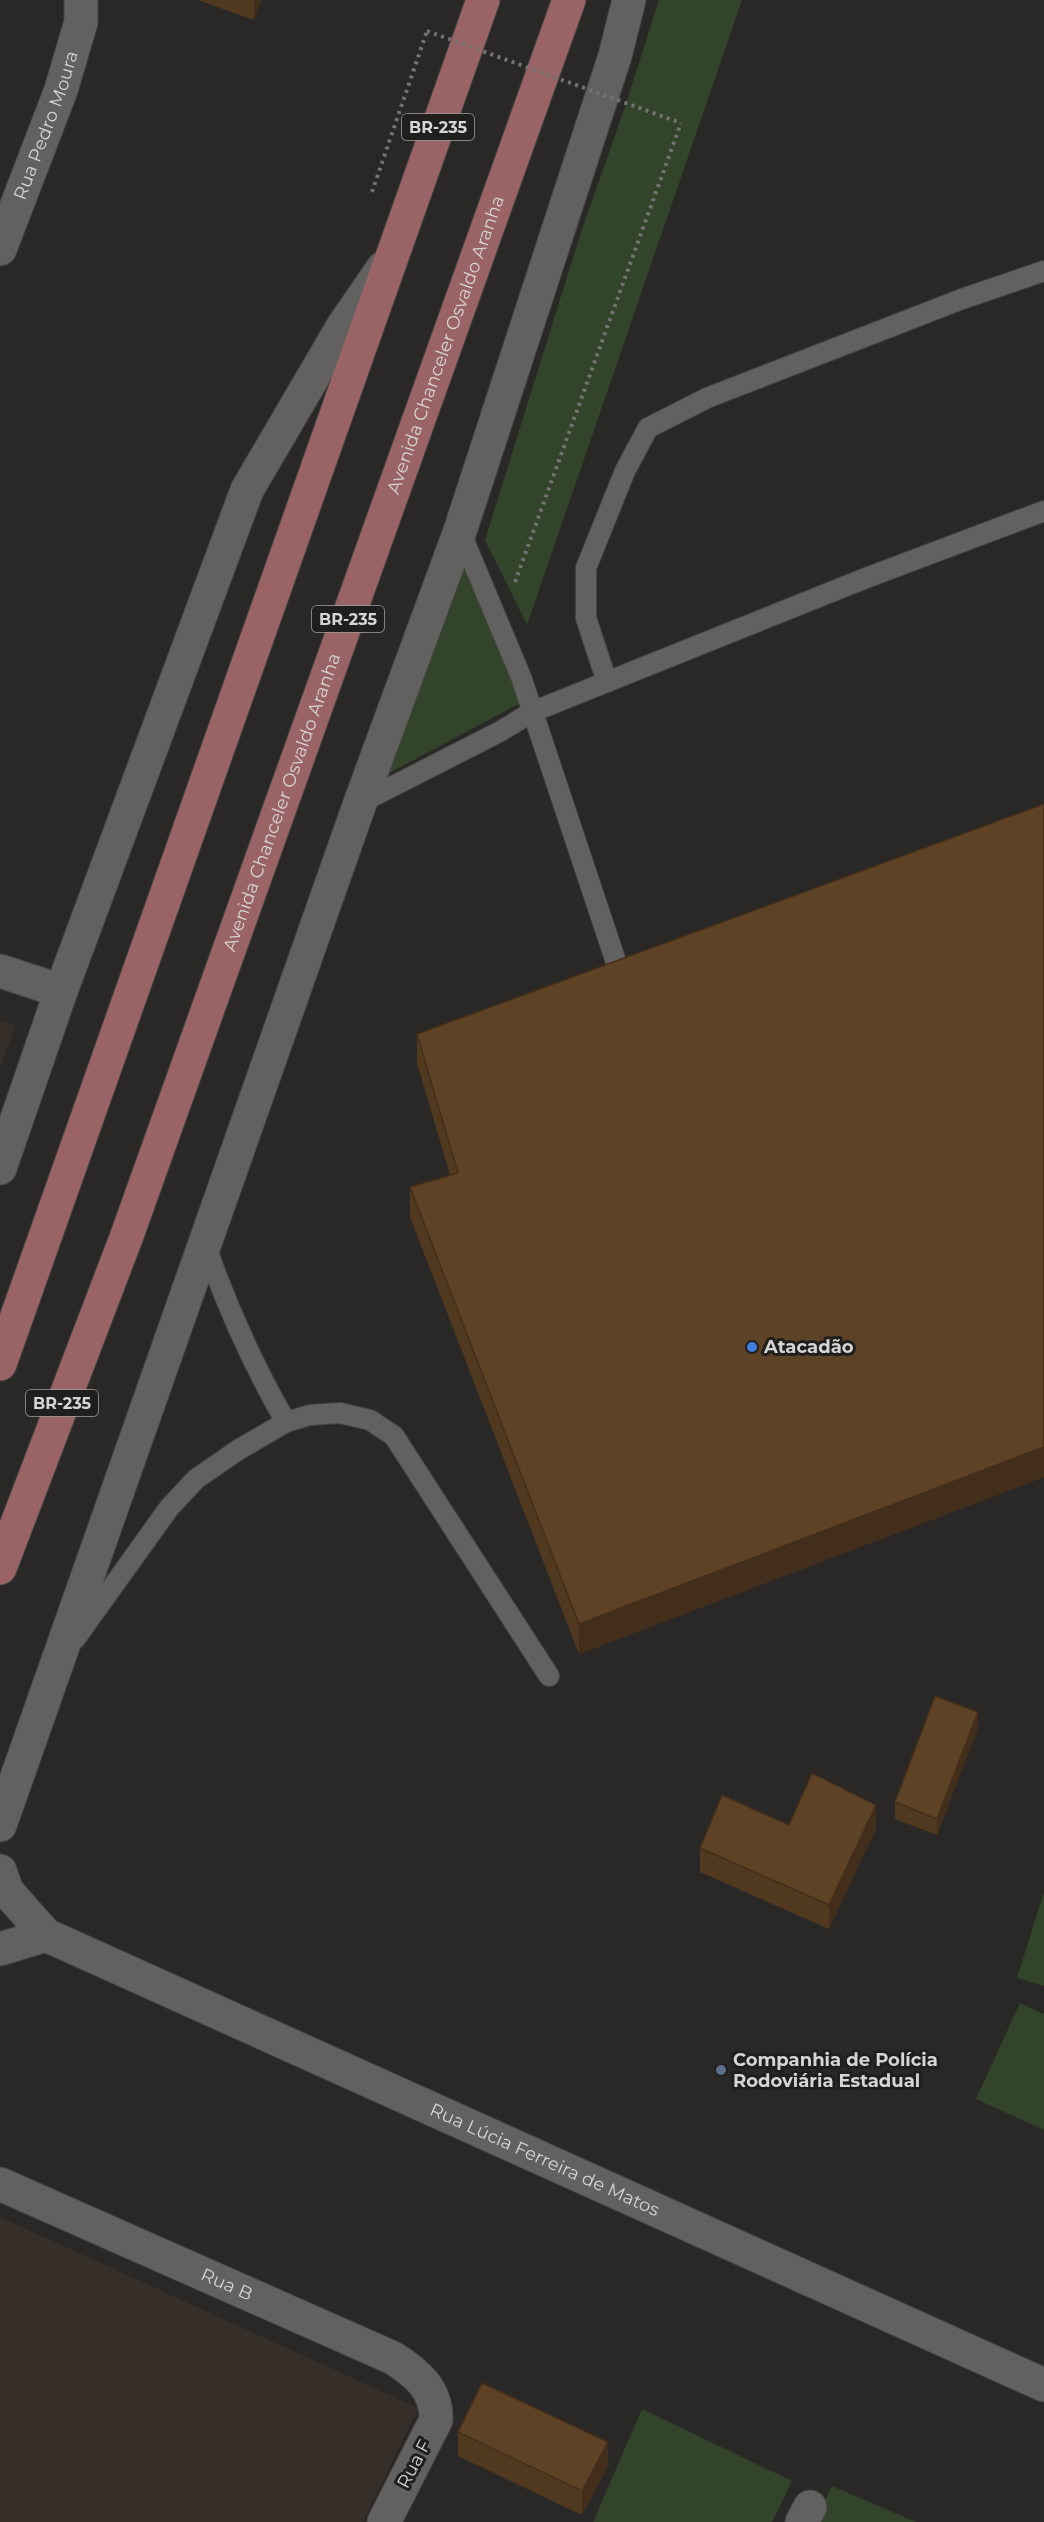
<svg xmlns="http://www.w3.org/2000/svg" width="1044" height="2522" font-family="Montserrat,sans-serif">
<rect width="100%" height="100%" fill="#2a2827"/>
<g fill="#362f29">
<path d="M 0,1020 L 16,1026 L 0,1066 Z"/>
<path d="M 0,2217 L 418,2408 L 363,2522 L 0,2522 Z"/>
</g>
<g fill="#32442a">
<path d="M 659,0 L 742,0 L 527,625 L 485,540 L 581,232 L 625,107 Z"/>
<path d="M 462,559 L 522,702 L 382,777 Z"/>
<path d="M 1044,1892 L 1044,1986 L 1017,1978 Z"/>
<path d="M 1020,2003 L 1044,2014 L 1044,2130 L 976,2099 Z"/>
<path d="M 642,2409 L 792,2481 L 772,2522 L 593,2522 Z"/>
<path d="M 832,2486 L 916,2522 L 815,2522 Z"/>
</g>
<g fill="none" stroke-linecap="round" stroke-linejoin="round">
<defs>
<g id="service">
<path d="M 460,531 L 521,677 L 618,968 L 623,971 L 633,970"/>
<path d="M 607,682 L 586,618 L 586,568 L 625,471 L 648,428 L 707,398 L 962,299 L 1044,271"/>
<path d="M 360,803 L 501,731 L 532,712 L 866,578 L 1044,511"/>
<path d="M 205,1244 C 227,1307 253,1365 286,1422"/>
<path d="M 75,1639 L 169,1508 L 196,1479 L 238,1450 L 286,1422 L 310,1415 L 340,1413 L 370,1420 L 394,1436 L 549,1676"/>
</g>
<g id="minor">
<path id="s1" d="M 0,249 L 61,90 L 81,22 L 81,0"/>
<path d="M 0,971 L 61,991"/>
<path d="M 0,1168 L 61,991 L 247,490 L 343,326 L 383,268"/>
<path d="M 0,1825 L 360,803 L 460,531 L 615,56 L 629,0"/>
<path id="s2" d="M 0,1871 L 7,1891 L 46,1935 L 1044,2385"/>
<path d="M 0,1949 L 46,1935"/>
<path id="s3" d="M 0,2184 L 393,2358 C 417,2373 437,2390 436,2420 L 384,2522"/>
<path d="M 802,2522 L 810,2507"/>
</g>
<g id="primary">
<path d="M 0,1364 L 483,0"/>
<path id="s4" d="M 0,1568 L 126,1238 L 569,0"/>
</g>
</defs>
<use href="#service" stroke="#464443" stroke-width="22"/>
<use href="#minor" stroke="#464443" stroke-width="35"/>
<use href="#primary" stroke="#464443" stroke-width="35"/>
<g stroke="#747372" stroke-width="4" stroke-dasharray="3 4.5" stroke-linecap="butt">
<path d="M 372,192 L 427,31"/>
<path d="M 515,582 L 681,123"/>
</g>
<use href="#service" stroke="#63615f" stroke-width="20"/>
<use href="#minor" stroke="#63615f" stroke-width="33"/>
<use href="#primary" stroke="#9a6466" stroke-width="33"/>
<path stroke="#747372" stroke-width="4" stroke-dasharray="3 4.5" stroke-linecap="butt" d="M 427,31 L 681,123"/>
</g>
<g fill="#513920">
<path d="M 198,0 L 261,0 L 254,20 Z"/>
<path d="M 1044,804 L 1044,1477 L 579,1654 L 410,1217 L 410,1187 L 450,1175 L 417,1063 L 417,1034 Z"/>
<path d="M 978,1728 L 937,1835 L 895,1819 L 895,1802 Z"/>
<path d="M 789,1825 L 876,1828 L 829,1929 L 700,1872 L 700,1848 Z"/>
<path d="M 458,2432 L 608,2466 L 582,2515 L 458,2456 Z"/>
</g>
<g fill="#422e1a">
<path d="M 254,0 L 261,0 L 254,20 Z"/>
<path d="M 1044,1447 L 1044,1477 L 579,1654 L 579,1624 Z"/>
<path d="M 978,1712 L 978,1728 L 937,1835 L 937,1819 Z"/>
<path d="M 876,1805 L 876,1828 L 829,1929 L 829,1905 Z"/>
<path d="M 608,2442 L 608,2466 L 582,2515 L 582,2491 Z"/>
</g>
<g fill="#5e4225" stroke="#422e1a" stroke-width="1.5">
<path d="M 1044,804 L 1044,1447 L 579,1624 L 410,1187 L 458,1173 L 417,1034 Z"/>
<path d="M 935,1696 L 978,1712 L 937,1819 L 895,1802 Z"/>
<path d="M 812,1773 L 876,1805 L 829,1905 L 700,1848 L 722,1795 L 789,1825 Z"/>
<path d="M 482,2383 L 608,2442 L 582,2491 L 458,2432 Z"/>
</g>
<circle fill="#3f7fe0" stroke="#201f1d" stroke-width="2" cx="752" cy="1347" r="6"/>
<circle fill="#5c6f8a" stroke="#201f1d" stroke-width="2" cx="721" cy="2070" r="6"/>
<g text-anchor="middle" stroke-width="6" stroke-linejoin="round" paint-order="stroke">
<g fill="#201f1d" stroke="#9f9e9d" stroke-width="1.5">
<rect x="402" y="114" width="72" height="26" rx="4.5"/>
<rect x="312" y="606" width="72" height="26" rx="4.5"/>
<rect x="26" y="1390" width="72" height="26" rx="4.5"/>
</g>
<g font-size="16" font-weight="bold" fill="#d6d5d4">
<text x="438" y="133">BR-235</text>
<text x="348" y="625">BR-235</text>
<text x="62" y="1409">BR-235</text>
</g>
<g font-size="18" fill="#d6d5d4" stroke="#201f1d">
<text dy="6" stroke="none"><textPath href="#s1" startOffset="132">Rua Pedro Moura</textPath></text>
<text dy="6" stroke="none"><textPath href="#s4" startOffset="1302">Avenida Chanceler Osvaldo Aranha</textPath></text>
<text dy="6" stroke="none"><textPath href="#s4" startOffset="816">Avenida Chanceler Osvaldo Aranha</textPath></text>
<text dy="6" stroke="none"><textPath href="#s2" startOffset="627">Rua Lúcia Ferreira de Matos</textPath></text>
<text dy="6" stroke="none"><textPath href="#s3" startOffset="248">Rua B</textPath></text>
<text transform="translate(414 2464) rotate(-62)" y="6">Rua F</text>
</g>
<g font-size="18" font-weight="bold" fill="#d6d5d4" stroke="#201f1d" text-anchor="start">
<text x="764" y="1353">Atacadão</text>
<text x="733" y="2066">Companhia de Polícia<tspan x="733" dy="21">Rodoviária Estadual</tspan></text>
</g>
</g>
</svg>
